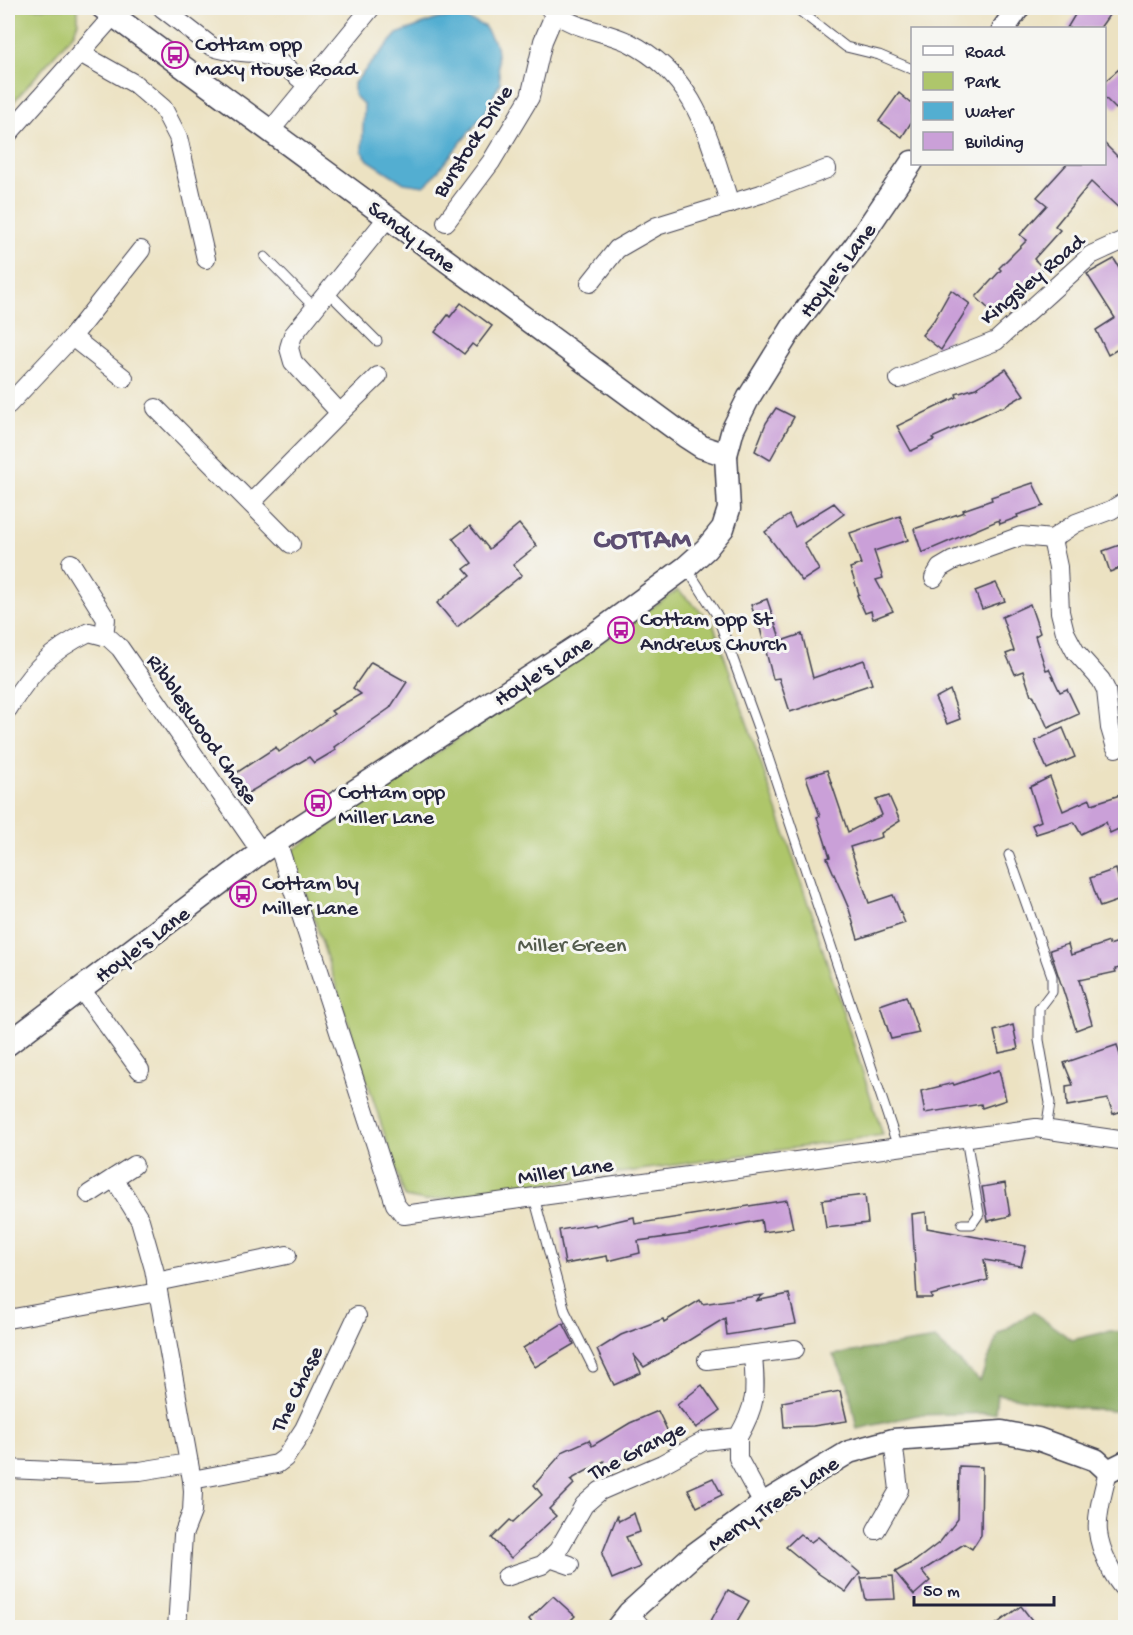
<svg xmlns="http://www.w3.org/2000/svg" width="1133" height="1635" font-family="'Gochi Hand',sans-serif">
<rect width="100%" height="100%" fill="#f6f6f2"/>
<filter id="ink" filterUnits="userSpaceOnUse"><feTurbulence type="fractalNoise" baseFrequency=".0167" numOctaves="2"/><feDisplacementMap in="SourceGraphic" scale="12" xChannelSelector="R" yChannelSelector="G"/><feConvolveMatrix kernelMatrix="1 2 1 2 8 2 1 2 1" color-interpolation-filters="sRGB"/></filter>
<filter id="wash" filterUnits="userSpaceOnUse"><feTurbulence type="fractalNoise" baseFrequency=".008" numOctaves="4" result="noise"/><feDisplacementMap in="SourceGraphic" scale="24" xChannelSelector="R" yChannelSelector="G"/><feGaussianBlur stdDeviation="1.35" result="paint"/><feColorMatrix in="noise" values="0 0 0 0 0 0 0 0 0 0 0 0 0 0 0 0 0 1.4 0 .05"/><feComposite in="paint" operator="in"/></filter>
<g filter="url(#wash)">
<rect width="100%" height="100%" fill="#ece2c2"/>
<g fill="#aec66b" stroke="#687453" stroke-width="1.5">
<path d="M 8,8 L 75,8 L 78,10 L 78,22 L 74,33 L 8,108 Z"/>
<path d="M 678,590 L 713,623 L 791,851 L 883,1135 L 425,1201 L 405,1197 L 292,851 Z"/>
</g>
<path fill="#8aab5f" stroke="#56664d" stroke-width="1.5" d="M 1033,1312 L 1072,1340 L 1110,1331 L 1125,1333 L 1125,1412 L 1076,1408 L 997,1394 L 995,1413 L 917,1415 L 857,1429 L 848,1384 L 833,1355 L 935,1339 L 980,1381 L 998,1334 Z"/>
<path fill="#53aed1" stroke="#3a6886" stroke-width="1.5" d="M 459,16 L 484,26 L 496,45 L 500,83 L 486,111 L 430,181 L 424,186 L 404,183 L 368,160 L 362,151 L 364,105 L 354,95 L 354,83 L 397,34 L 437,19 Z"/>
<g id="blocks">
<g fill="#caa0d8">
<path d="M 1079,8 L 1114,8 L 1100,28 L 1067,28 Z"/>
<path d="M 1125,64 L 1125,99 L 1116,109 L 1104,97 L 1104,82 Z"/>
<path d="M 899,93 L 912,104 L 912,121 L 902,137 L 879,121 Z"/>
<path d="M 1104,143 L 1125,164 L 1125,214 L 1091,182 L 1055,226 L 1060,230 L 1034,259 L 1043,268 L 994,314 L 976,297 L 1001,270 L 999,268 L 1027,240 L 1020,235 L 1047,205 L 1037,197 L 1067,164 L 1104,164 Z"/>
<path d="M 1114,259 L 1125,277 L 1125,345 L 1108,355 L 1096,330 L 1115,318 L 1087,274 Z"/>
<path d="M 951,290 L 970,304 L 941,350 L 922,335 L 934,320 Z"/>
<path d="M 461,303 L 492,326 L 476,347 L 472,344 L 464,354 L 435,332 L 448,315 L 450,317 Z"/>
<path d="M 1006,369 L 1024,395 L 1002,408 L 1001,407 L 932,438 L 934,440 L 911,451 L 897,426 L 957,397 L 956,394 L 976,388 Z"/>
<path d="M 776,408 L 794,417 L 770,460 L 755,451 L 766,423 Z"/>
<path d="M 1033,483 L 1044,506 L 1017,515 L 1018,517 L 1000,524 L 999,520 L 922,553 L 914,529 L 964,512 L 963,510 L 992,500 L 991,497 Z"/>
<path d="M 834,503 L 844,514 L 804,543 L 819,570 L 802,581 L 765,532 L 789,515 L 795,527 Z"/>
<path d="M 900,516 L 908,540 L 874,551 L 883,578 L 876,580 L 893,611 L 873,619 L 871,611 L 865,613 L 857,595 L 859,594 L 850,568 L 861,564 L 850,533 Z"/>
<path d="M 519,524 L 537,546 L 513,565 L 522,575 L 457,627 L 437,603 L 470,576 L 464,569 L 472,563 L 453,539 L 470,526 L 489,549 Z"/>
<path d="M 1125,543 L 1125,566 L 1110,572 L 1103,551 Z"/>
<path d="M 996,583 L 1005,601 L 982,609 L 975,591 Z"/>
<path d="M 767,599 L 781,641 L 802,634 L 813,678 L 864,660 L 872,684 L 790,712 L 779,678 L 773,679 L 760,628 L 759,628 L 751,605 Z"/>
<path d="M 1030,604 L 1040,633 L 1035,636 L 1046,670 L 1049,669 L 1060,692 L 1067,689 L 1079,714 L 1048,728 L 1033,695 L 1031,695 L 1023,671 L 1015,674 L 1006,654 L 1014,651 L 1002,617 Z"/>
<path d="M 371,662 L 407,682 L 390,708 L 334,747 L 336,750 L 314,763 L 309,757 L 243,796 L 230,777 L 276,747 L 279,752 L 334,714 L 331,711 L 361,694 L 353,688 Z"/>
<path d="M 950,690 L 960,719 L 947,724 L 935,698 Z"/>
<path d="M 1063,728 L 1075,757 L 1047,769 L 1035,741 Z"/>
<path d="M 827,770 L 848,832 L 882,815 L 876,800 L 889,796 L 900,821 L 881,833 L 882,837 L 850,847 L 869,903 L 893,895 L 905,923 L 858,939 L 849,909 L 827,858 L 830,857 L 817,817 L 820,816 L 806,777 Z"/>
<path d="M 1050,777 L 1063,811 L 1090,799 L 1092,804 L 1120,795 L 1125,806 L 1125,826 L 1110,833 L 1106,822 L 1081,834 L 1074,822 L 1036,834 L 1032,825 L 1041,821 L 1030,787 Z"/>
<path d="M 1116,869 L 1123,899 L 1100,907 L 1090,878 Z"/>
<path d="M 1125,940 L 1125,967 L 1115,969 L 1116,972 L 1079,980 L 1092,1024 L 1076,1030 L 1050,950 L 1068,944 L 1071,955 L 1109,942 L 1109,945 Z"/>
<path d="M 906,996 L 919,1033 L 891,1039 L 880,1005 Z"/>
<path d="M 1013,1025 L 1018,1049 L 999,1053 L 994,1031 Z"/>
<path d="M 1117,1045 L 1125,1071 L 1125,1110 L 1113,1114 L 1108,1099 L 1067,1106 L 1066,1086 L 1073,1085 L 1064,1063 Z"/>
<path d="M 999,1070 L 1006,1100 L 982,1108 L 981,1104 L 925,1113 L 921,1091 L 953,1083 L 954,1085 Z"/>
<path d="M 1005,1183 L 1010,1216 L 988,1221 L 982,1187 Z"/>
<path d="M 865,1195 L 868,1223 L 826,1228 L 822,1200 Z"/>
<path d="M 787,1200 L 793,1228 L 763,1232 L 761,1220 L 697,1233 L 638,1241 L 640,1253 L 608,1261 L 607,1256 L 565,1264 L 559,1230 L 595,1224 L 596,1226 L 634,1217 L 635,1224 Z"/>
<path d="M 926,1212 L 927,1228 L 1026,1246 L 1021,1266 L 984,1260 L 988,1280 L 931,1295 L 932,1298 L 917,1298 L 912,1214 Z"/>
<path d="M 789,1294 L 796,1324 L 727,1335 L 725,1318 L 678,1347 L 678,1348 L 644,1367 L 633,1354 L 641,1373 L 614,1385 L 597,1350 L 621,1335 L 663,1319 L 664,1322 L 700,1300 L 702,1304 L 763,1295 L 756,1301 Z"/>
<path d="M 563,1323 L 574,1344 L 535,1367 L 523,1348 Z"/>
<path d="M 702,1385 L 720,1411 L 696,1428 L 677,1405 Z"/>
<path d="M 840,1391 L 847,1421 L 813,1426 L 784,1427 L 782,1402 Z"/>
<path d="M 658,1411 L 669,1434 L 607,1467 L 604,1461 L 570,1480 L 574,1484 L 549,1509 L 556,1516 L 511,1558 L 492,1538 L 510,1520 L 513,1522 L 542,1495 L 534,1485 L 564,1451 L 589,1440 L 592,1446 L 630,1423 Z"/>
<path d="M 959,1466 L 982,1467 L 981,1535 L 972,1549 L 964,1544 L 922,1571 L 930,1581 L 914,1595 L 895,1572 L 915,1561 L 940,1542 L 958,1519 Z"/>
<path d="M 713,1478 L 722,1495 L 697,1507 L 688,1489 Z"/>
<path d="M 634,1513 L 640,1532 L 626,1537 L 640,1567 L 612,1579 L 602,1554 L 617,1516 L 619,1521 Z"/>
<path d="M 800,1534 L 811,1542 L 818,1537 L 860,1573 L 846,1592 L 819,1574 L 786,1547 Z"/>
<path d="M 893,1576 L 895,1599 L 866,1600 L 861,1578 Z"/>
<path d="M 728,1590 L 749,1601 L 733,1628 L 707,1628 Z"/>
<path d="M 553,1596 L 575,1616 L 563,1628 L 536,1628 L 529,1619 Z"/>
<path d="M 1021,1606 L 1038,1628 L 991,1628 Z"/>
</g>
</g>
</g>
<g filter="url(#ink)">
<use href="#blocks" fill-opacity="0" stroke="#403f4f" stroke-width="1.5"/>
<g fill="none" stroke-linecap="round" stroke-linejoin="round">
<defs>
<g id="service">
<path d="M 796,8 L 846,47 L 879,55 L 912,69"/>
<path d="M 265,257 L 315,308"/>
<path d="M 328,292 L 377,341"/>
<path d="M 686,567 L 717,615 L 761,736 L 898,1147"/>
<path d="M 1009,855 L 1052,976 L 1052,992 L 1039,1009 L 1039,1040 L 1050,1103 L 1046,1130"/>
<path d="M 534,1197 L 565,1311 L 593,1367"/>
<path d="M 962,1224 L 972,1224 L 979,1214 L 966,1138"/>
</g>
<g id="minor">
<path d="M 162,8 L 211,46 C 226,53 242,51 259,54 C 277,57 293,74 308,85"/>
<path d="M 549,8 C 573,30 600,29 628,42 C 697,76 708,137 730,204"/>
<path d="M 80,53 L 135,84 L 163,108 L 178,137 L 206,259"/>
<path d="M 271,130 L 371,8"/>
<path d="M 8,134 L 113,16"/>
<path d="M 446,222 L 491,162 L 530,97 L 543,41 L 555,13"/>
<path d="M 590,283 L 617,249 L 657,226 L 761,194 L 827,169"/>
<path d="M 72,337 L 124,378"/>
<path d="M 899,379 L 996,341 L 1091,255 L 1126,239"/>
<path d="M 8,405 L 72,337 L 141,250"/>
<path d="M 156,408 L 291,544"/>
<path d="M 340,413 L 293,362 L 289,348 L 293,335 L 388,217"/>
<path d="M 251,503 L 340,413 L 378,376"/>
<path d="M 1052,539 L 1058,567 L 1060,612 L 1065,632 L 1075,651 L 1101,680 L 1106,690 L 1110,728 L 1116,748"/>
<path d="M 71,563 L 106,619 L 104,636"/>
<path d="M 934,578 L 940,568 L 952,561 L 1021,536 L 1052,539 L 1076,523 L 1111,510 L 1126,501"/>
<path d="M 8,709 C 31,672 49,651 89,632 L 108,637 L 120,648 L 261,852"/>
<path d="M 277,841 L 395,1204 L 404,1215 L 1036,1128 L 1126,1141"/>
<path d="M 81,989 L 140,1070"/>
<path d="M 114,1178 L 140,1220 L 154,1269 L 192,1480 L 193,1491 L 192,1512 L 183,1535 L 177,1628"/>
<path d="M 89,1194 L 134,1165"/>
<path d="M 156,1282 L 287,1255"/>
<path d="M 8,1319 L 158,1292"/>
<path d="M 707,1360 L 795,1349"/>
<path d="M 738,1437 L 738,1458 L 763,1504"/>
<path d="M 8,1469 L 98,1473 L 140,1471 L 189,1463"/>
<path d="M 1108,1471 C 1104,1489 1096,1514 1098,1532 C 1100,1550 1113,1578 1126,1591"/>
<path d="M 192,1480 L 277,1464 L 285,1458 L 304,1429 L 357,1316"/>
<path d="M 876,1530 L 899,1490 L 893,1440"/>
<path d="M 550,1558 L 558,1550 L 584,1505 L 600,1491 L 662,1464 L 704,1441 L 738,1437 C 757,1404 756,1393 753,1356"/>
<path d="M 506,1577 L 542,1565 L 550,1558 L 570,1565"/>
<path d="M 629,1613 L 642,1628"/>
</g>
<g id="tertiary">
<path d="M 103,8 L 685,436 L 702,447 L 726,455"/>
<path d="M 1004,28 L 1018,8"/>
<path d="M 8,1044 L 261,852 L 590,638 L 686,567 L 706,549 L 723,528 L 729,509 L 726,455 L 733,429 L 749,397 L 792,328 L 856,245 L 912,162"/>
<path d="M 617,1628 L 629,1613 L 692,1556 L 763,1504 L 849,1452 L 893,1440 L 1002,1432 L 1038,1439 L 1096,1460 L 1108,1471 L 1126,1462"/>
</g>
</defs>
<use href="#service" stroke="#403f4f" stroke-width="11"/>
<use href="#minor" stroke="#403f4f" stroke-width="20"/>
<use href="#tertiary" stroke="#403f4f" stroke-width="25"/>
<use href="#service" stroke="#fff" stroke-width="9"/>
<use href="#minor" stroke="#fff" stroke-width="18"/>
<use href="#tertiary" stroke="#fff" stroke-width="22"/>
</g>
</g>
<defs>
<symbol id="bus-ring" viewBox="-11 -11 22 22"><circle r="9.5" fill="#f6f6f2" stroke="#b5179e" stroke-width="1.5"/><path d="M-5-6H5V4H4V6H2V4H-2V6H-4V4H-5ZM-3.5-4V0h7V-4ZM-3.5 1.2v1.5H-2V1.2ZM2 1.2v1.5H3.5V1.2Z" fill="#b5179e"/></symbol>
</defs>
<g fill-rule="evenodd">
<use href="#bus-ring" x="160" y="40" width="30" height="30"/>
<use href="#bus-ring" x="606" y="615" width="30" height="30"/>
<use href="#bus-ring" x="303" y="788" width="30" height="30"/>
<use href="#bus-ring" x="228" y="879" width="30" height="30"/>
</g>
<g text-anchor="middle" stroke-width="6" stroke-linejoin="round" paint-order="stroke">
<g font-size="22" fill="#22223b" stroke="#f6f6f2" text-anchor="start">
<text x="195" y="50">Cottam opp<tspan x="195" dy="25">Maxy House Road</tspan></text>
<text x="640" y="625">Cottam opp St<tspan x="640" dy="25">Andrews Church</tspan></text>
<text x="338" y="798">Cottam opp<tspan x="338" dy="25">Miller Lane</tspan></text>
<text x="262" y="889">Cottam by<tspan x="262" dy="25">Miller Lane</tspan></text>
</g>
<g font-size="22" fill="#22223b" stroke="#f6f6f2">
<text transform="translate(471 140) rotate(-57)" y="8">Burstock Drive</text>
<text transform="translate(413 235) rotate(37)" y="8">Sandy Lane</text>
<text transform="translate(836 269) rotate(-53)" y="8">Hoyle's Lane</text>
<text transform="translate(1031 278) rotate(-40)" y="8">Kingsley Road</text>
<text transform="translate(542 669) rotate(-33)" y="8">Hoyle's Lane</text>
<text transform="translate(204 728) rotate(55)" y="8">Ribbleswood Chase</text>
<text transform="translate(141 943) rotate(-37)" y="8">Hoyle's Lane</text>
<text transform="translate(565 1169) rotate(-8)" y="8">Miller Lane</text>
<text transform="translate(295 1388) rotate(-64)" y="8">The Chase</text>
<text transform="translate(636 1449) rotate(-27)" y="8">The Grange</text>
<text transform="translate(772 1502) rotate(-34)" y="8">Merry Trees Lane</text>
</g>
<g font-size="22" fill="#535b4c" stroke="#f6f6f2">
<text x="572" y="951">Miller Green</text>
</g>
<g font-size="28" font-weight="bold" letter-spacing="1.5" fill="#5d4e72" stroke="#f6f6f2">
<text x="643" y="547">COTTAM</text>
</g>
</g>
<rect width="1133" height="1635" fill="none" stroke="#f6f6f2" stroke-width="30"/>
<rect x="911" y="27" width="195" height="138" fill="#f6f6f2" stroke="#a1a1a9" stroke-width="1.5"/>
<rect x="923" y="46" width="30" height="9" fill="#ffffff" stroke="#a1a1a9" stroke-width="1.5"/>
<text x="965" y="57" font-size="18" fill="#22223b">Road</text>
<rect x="923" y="72" width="30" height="18" fill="#aec66b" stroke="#a1a1a9" stroke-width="1.5"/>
<text x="965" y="87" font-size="18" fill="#22223b">Park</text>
<rect x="923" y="102" width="30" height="18" fill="#53aed1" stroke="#a1a1a9" stroke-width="1.5"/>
<text x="965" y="117" font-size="18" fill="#22223b">Water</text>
<rect x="923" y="132" width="30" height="18" fill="#caa0d8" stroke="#a1a1a9" stroke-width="1.5"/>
<text x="965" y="147" font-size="18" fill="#22223b">Building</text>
<path d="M914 1596v9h140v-9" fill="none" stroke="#22223b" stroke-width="3"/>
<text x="923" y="1596" font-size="18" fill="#22223b" stroke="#f6f6f2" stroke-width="4.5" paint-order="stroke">50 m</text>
</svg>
